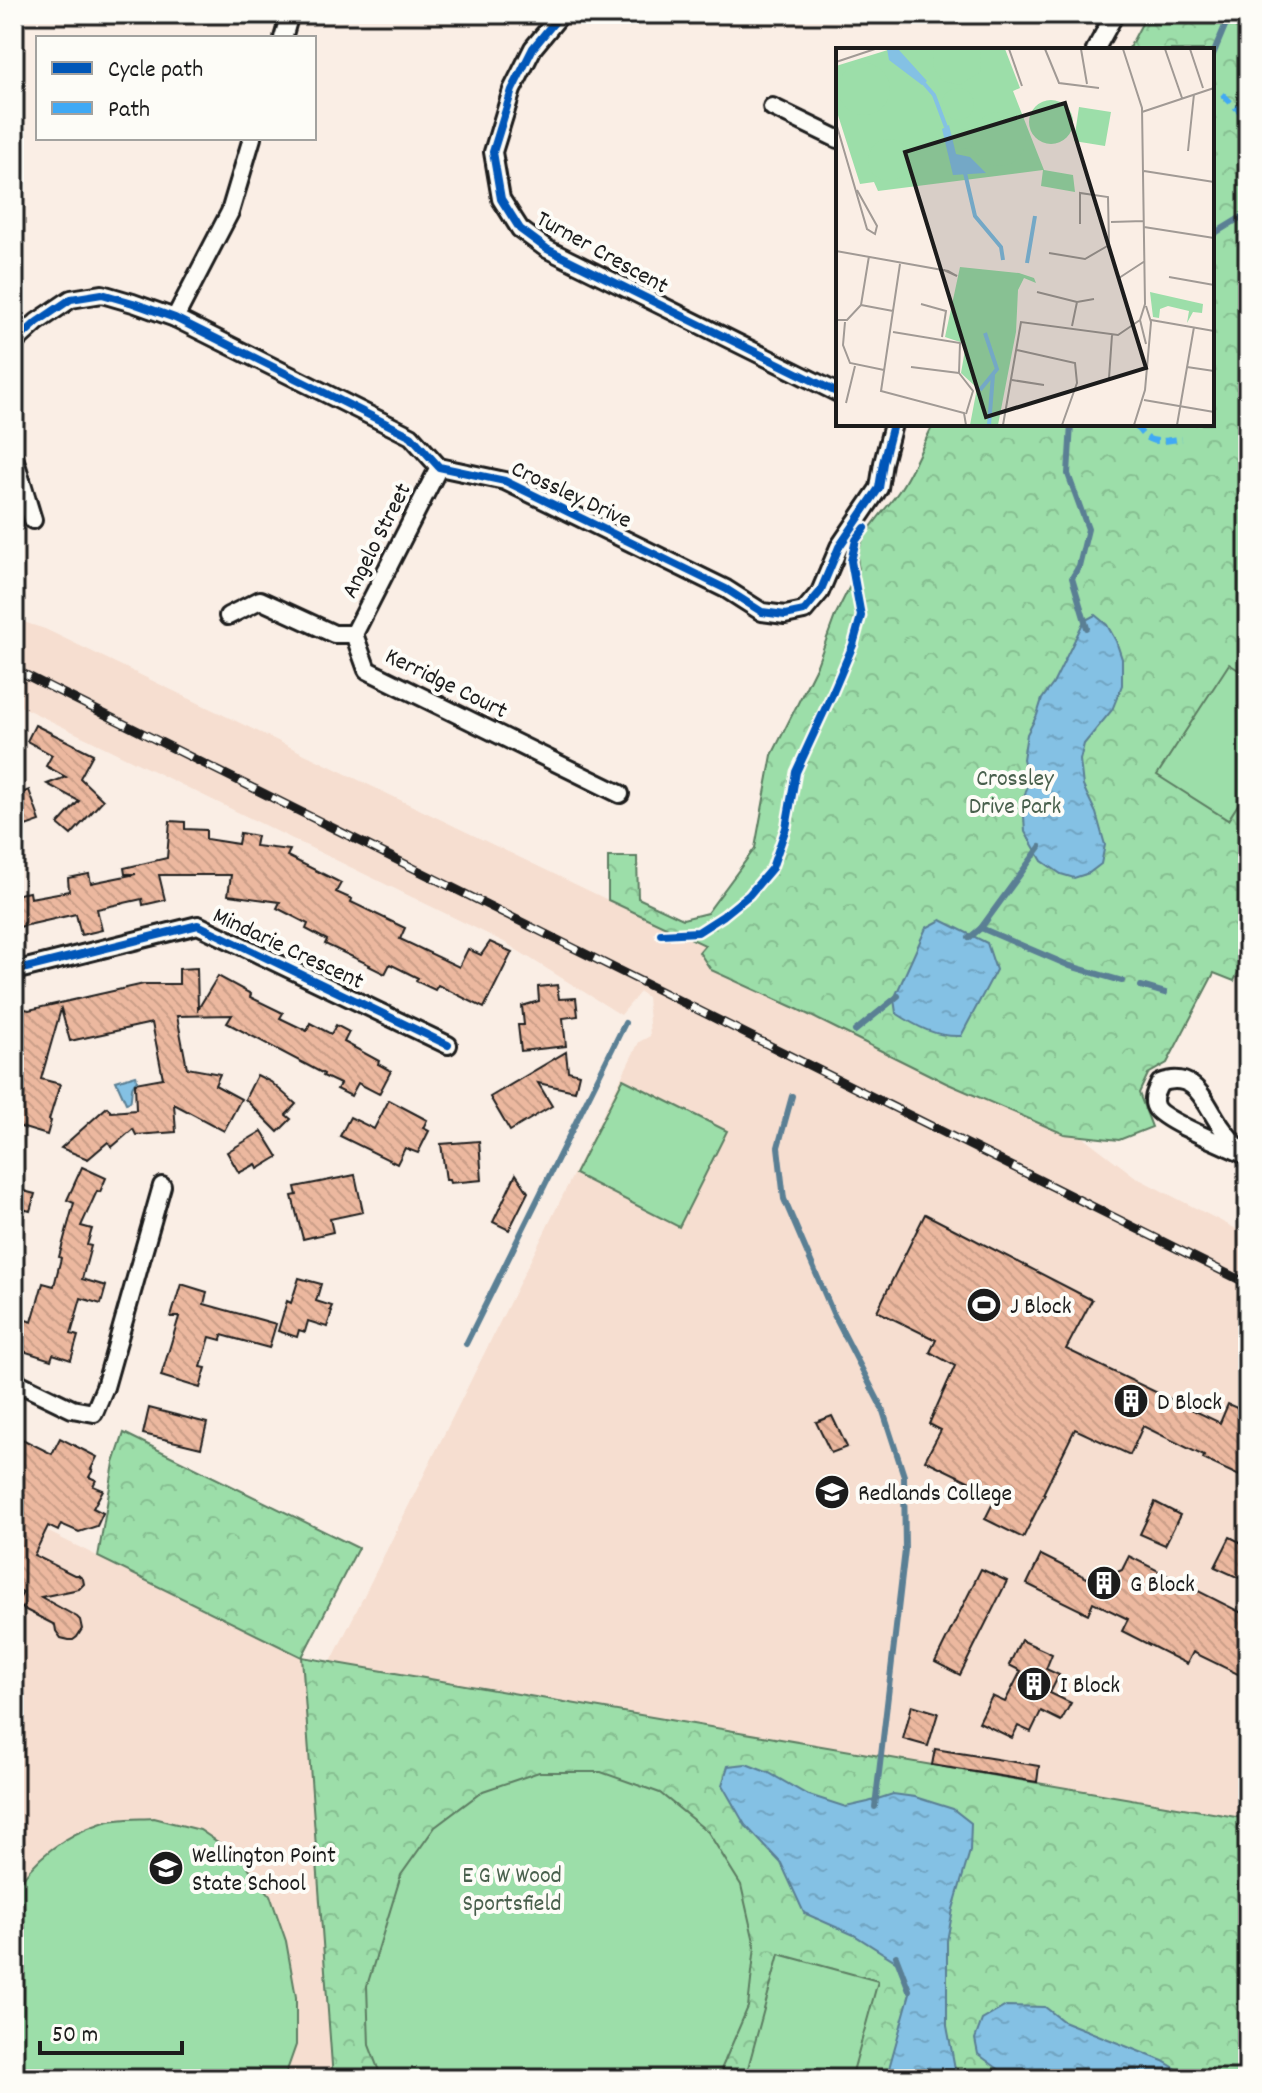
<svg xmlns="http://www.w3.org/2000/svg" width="1262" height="2093" font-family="Dekko,sans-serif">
<defs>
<pattern id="forest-crowns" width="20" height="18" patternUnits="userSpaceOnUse" patternTransform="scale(2)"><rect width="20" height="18" fill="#9cdea9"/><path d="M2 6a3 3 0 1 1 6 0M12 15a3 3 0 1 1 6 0" fill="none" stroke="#86be91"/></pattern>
<pattern id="water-ripples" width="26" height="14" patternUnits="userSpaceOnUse" patternTransform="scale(2)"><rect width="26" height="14" fill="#84c1e4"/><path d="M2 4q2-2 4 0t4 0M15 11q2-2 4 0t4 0" fill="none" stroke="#71a5c3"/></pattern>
<pattern id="building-back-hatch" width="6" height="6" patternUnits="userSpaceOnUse" patternTransform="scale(2)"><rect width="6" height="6" fill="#ecb89f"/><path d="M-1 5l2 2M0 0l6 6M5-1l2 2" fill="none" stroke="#ca9e88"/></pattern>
</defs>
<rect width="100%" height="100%" fill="#faeee5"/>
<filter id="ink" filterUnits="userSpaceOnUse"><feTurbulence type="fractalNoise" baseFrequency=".0125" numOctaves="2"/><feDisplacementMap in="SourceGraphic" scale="16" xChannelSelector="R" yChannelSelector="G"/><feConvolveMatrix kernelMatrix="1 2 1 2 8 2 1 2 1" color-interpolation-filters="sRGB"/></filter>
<g filter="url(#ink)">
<g fill="#f6ded0">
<path d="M 14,619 L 45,629 L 608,900 L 840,1009 L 1074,1130 L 1137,1178 L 1248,1235 L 1248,1819 L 331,1662 L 639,1042 L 650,1036 L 647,997 L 640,992 L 621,1015 L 504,942 L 14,703 Z"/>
<path d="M 14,1515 L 302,1657 L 333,2079 L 14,2079 Z"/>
</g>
<g fill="url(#forest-crowns)" stroke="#5c7d62" stroke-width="2">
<path d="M 1147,14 L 1248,14 L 1248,952 L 1234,981 L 1214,973 L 1167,1063 L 1148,1074 L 1139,1093 L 1152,1127 L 1119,1140 L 1064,1134 L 946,1083 L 797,1009 L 711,970 L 699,952 L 705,945 L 608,900 L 608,857 L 637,857 L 638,898 L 683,919 L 707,913 L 755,848 L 772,755 L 817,665 L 835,616 L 859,568 C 850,542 886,511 899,491 C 912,472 921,449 931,429 L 932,424 L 1212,424 L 1212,50 L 1128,50 Z"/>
<path d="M 124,1433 L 358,1548 L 302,1657 L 1248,1819 L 1248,2079 L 333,2079 L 302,1657 L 98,1557 L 114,1463 Z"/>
</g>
<g fill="#9cdea9" stroke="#5c7d62" stroke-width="2">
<path d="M 1229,664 L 1248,676 L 1248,789 L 1228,820 L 1157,775 Z"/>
<path d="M 623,1079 L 727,1131 L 679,1227 L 575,1174 Z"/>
<path d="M 539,1772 L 601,1772 L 660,1793 L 708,1832 L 741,1885 L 755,1946 L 748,2007 L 717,2079 L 382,2079 L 369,2045 L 367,1986 L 401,1875 L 435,1827 L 483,1791 Z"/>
<path d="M 153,1818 L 200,1830 L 240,1857 L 270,1895 L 286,1941 L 296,1997 L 296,2045 L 284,2079 L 17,2079 L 14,2074 L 14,1892 C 33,1858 65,1835 102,1823 C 117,1818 137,1819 153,1818 Z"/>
<path d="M 779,1954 L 878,1981 L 851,2079 L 745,2079 Z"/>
</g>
<g fill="url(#water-ripples)" stroke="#5a7f94" stroke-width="2">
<path d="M 1095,615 L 1107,625 L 1116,641 L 1122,659 L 1122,685 L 1112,710 L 1084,744 L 1080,760 L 1083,786 L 1096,813 L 1105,845 L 1101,864 L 1089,873 L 1074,878 L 1061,874 L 1042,861 L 1025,832 L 1023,800 L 1029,782 L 1023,759 L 1027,734 L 1037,715 L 1042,699 L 1053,684 L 1084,621 Z"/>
<path d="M 941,920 L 987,943 L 996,970 L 961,1036 C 936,1037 917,1027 896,1013 L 894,999 L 926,928 Z"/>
<path d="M 136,1075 L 137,1080 C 129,1086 133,1095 130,1102 L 126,1103 L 116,1081 Z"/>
<path d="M 746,1764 L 769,1773 L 806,1794 L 846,1807 L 868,1802 L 893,1794 L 915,1797 L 953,1809 L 971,1823 L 970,1851 L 953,1909 L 947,1941 L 947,2026 L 957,2079 L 886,2079 L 910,1993 L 900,1964 L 854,1935 L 804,1913 L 781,1863 L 745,1825 L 722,1785 L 728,1766 Z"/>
<path d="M 1006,2006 L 1045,2007 L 1063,2021 L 1163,2061 L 1183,2073 L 1185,2079 L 1086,2079 L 1001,2071 L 978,2054 L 975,2039 L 982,2020 Z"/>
</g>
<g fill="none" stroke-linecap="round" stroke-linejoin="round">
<g stroke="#5a7f94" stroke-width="6">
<path d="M 1212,57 L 1230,14"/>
<path d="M 1212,235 L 1248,213"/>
<path d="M 1071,424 L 1068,474 L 1088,529 L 1079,566 L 1072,578 L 1087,628"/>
<path d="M 981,928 L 1070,966 L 1122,981"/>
<path d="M 969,938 L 981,928 L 1040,847"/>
<path d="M 1141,986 L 1165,993"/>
<path d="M 855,1031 L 898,996"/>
<path d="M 792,1096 L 778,1147 L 784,1199 L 833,1313 L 882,1408 L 904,1476 L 905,1550 L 875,1807"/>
<path d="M 466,1344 L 625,1023"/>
<path d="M 896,1956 L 909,1990"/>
</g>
</g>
<g fill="url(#building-back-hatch)" stroke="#1c1c1c" stroke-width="2">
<path d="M 35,725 L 93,754 L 80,778 L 103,800 L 71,835 L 58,824 L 79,801 L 47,784 L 66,777 L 46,766 L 52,755 L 27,741 Z"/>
<path d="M 29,790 L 40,821 L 14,830 L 14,796 Z"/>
<path d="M 170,821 L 185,822 L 185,829 L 206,830 L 206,839 L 238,844 L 240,833 L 257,836 L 255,846 L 290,850 L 287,856 L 341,883 L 336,892 L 352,899 L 351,902 L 405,928 L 400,939 L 459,967 L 468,949 L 481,955 L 490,942 L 512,952 L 484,1008 L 438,985 L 435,990 L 416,981 L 418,978 L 390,964 L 385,974 L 369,966 L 370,965 L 325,944 L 327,940 L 306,929 L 308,924 L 277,908 L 280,902 L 228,895 L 231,875 L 159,875 L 165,900 L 143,905 L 142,899 L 97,909 L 102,930 L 81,935 L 76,914 L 19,927 L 14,895 L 29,892 L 30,898 L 69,891 L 68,878 L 89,874 L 91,883 L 136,874 L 125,874 L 124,868 L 167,858 Z"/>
<path d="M 197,968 L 198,1009 L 218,976 L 251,994 L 250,997 L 283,1013 L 280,1018 L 307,1031 L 310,1023 L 331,1034 L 336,1025 L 349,1032 L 344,1042 L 379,1061 L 378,1064 L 391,1071 L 379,1094 L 358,1083 L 351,1096 L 337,1089 L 340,1084 L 323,1076 L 324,1074 L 227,1023 L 232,1015 L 177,1016 L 187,1068 L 220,1074 L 215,1085 L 241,1099 L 224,1131 L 174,1104 L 176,1132 L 136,1135 L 133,1129 L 112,1147 L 108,1142 L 88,1159 L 61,1148 L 107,1107 L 111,1112 L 136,1110 L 135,1083 L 163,1078 L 152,1023 L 70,1041 L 61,1009 L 41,1079 L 60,1084 L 49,1120 L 51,1121 L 47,1135 L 14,1125 L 14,1006 L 29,1010 L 144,984 L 179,984 L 179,969 Z"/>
<path d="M 557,985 L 559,999 L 576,998 L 578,1016 L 563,1018 L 566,1046 L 521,1051 L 518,1025 L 524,1025 L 522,1006 L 539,1001 L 538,987 Z"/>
<path d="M 566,1052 L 568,1071 L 579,1074 L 575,1091 L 538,1083 L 552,1106 L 510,1131 L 490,1097 Z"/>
<path d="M 257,1075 L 271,1082 L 296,1104 L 286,1115 L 291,1119 L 278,1132 L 245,1099 Z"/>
<path d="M 389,1100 L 427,1120 L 423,1128 L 429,1131 L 418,1153 L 405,1148 L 397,1164 L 340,1136 L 350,1117 L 374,1129 Z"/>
<path d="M 262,1131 L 278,1157 L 258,1169 L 256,1164 L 239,1173 L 227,1152 Z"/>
<path d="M 479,1141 L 482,1180 L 450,1183 L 449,1180 L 446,1180 L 441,1144 Z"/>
<path d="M 82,1167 L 106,1178 L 100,1192 L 97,1191 L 81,1226 L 92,1229 L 87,1245 L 91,1246 L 82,1279 L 106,1286 L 101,1304 L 81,1298 L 71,1334 L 78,1336 L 71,1360 L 53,1354 L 51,1360 L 14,1348 L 14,1323 L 21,1325 L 23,1319 L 32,1322 L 43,1283 L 54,1286 L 61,1258 L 59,1257 L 74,1203 L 67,1200 Z"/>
<path d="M 516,1174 L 528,1192 L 509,1230 L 493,1222 Z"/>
<path d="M 355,1175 L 363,1212 L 330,1219 L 333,1232 L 303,1239 L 292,1196 L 297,1195 L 295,1187 Z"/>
<path d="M 20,1190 L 35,1194 L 30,1211 L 15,1207 Z"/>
<path d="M 925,1214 L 1092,1300 L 1066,1349 L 1220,1423 L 1228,1404 L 1248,1413 L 1248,1480 L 1203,1459 L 1204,1456 L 1143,1426 L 1130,1455 L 1075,1429 L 1043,1494 L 1045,1494 L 1023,1538 L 985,1519 L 997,1495 L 925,1460 L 941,1430 L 929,1424 L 955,1366 L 930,1352 L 936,1340 L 877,1311 Z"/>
<path d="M 299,1278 L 321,1284 L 316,1301 L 332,1306 L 330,1310 L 332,1311 L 327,1327 L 308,1321 L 305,1332 L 299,1330 L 297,1337 L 278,1331 L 287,1301 L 291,1303 Z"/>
<path d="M 181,1284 L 207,1292 L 204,1304 L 276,1324 L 269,1348 L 222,1335 L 221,1340 L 210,1337 L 201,1367 L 206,1368 L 200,1388 L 161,1376 L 179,1317 L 171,1317 Z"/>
<path d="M 149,1408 L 207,1423 L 201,1448 L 143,1434 Z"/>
<path d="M 832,1416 L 847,1447 L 831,1453 L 816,1422 Z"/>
<path d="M 14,1435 L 52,1454 L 60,1438 L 97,1457 L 91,1469 L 93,1470 L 89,1477 L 96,1480 L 93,1486 L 103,1490 L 93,1508 L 103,1513 L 97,1526 L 79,1532 L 61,1524 L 58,1531 L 48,1526 L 34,1555 L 74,1575 L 78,1575 L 83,1579 L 84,1584 L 79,1589 L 41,1597 L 77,1617 L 80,1620 L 82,1629 L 77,1637 L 73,1640 L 69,1640 L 61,1638 L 56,1631 L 55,1625 L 16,1605 L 23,1592 L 14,1588 L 14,1515 L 24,1495 L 14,1491 Z"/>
<path d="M 1155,1502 L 1180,1515 L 1165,1545 L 1140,1534 Z"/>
<path d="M 1230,1537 L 1248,1546 L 1248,1582 L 1215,1567 Z"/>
<path d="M 1041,1555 L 1095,1582 L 1122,1570 L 1129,1556 L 1248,1616 L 1248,1679 L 1193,1652 L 1187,1664 L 1122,1631 L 1128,1619 L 1093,1602 L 1088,1614 L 1027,1584 Z"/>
<path d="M 981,1569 L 1007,1581 L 960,1675 L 935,1662 Z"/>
<path d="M 1021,1640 L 1052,1654 L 1046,1669 L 1059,1675 L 1050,1693 L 1071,1703 L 1061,1721 L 1041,1711 L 1031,1732 L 1018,1726 L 1012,1738 L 979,1722 L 992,1696 L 1005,1702 L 1021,1671 L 1009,1665 Z"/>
<path d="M 912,1705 L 938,1713 L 928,1746 L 903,1739 Z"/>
<path d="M 935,1749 L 1039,1766 L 1037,1782 L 932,1765 Z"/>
</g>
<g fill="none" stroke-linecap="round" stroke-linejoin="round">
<defs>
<g id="street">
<path d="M 561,14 L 533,48 L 512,90 L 493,152 L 501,199 L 520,229 L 547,249 L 838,393"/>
<path d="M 283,38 L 290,14"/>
<path d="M 1095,50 L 1115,14"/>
<path d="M 772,107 L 838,139"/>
<path d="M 175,318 L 230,212 L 252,138"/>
<path d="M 14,343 L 37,322 L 71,299 L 102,294 L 133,303 L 175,318 L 411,436 L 439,467 L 505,481 L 726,589 L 762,612 L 785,615 L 804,611 L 820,592 L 839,547 L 879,488 L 883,463 L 893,424"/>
<path d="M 14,457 L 33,520"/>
<path d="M 228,616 L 260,600 L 334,634 L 354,634 L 367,670 L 620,794"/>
<path d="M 354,634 L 439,467"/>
<path d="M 14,971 L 198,925 L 448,1045"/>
<path d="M 1243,1154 C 1236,1145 1228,1137 1222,1128 C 1205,1105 1197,1069 1160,1083 C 1156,1091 1151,1100 1156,1108 C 1165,1122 1230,1147 1248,1156"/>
<path d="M 14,1381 L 72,1409 L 94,1413 L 105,1387 L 162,1186"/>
</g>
</defs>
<use href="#street" stroke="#1c1c1c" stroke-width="22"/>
<use href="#street" stroke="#fdfcf7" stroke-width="16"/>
<defs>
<path id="rail" d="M 14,669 L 1248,1284"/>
</defs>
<use href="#rail" stroke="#1c1c1c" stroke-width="9"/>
<use href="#rail" stroke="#fdfcf7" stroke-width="6" stroke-dasharray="18" stroke-linecap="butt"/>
<g stroke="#3fa9f5" stroke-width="6" stroke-dasharray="12 6" stroke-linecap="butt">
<path d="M 1222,94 L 1248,119"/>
<path d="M 1135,424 C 1149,448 1160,440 1182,439"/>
</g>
<defs>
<g id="cycleway">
<path d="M 561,14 L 533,48 L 512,90 L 493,152 L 501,199 L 520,229 L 547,249 L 838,393"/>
<path d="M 14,343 L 37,322 L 71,299 L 102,294 L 133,303 L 175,318 L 411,436 L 439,467 L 505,481 L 726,589 L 762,612 L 785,615 L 804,611 L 820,592 L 839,547 L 879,488 L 883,463 L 893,424"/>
<path d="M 661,934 L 698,932 L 723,916 L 749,895 L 772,868 L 786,828 L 796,772 L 833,692 L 853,645 L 861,616 L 851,561 L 856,540 L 865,528"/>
<path d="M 14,971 L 198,925 L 448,1045"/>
</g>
</defs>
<use href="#cycleway" stroke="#fdfcf7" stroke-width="13"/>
<use href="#cycleway" stroke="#0057b8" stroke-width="8"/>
</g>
</g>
<defs>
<symbol id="stadium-disc" viewBox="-11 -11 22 22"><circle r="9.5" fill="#1c1c1c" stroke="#fdfcf7"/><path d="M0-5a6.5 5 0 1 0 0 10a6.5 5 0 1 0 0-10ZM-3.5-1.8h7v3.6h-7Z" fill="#fff"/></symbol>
<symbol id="building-disc" viewBox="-11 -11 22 22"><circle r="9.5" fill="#1c1c1c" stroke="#fdfcf7"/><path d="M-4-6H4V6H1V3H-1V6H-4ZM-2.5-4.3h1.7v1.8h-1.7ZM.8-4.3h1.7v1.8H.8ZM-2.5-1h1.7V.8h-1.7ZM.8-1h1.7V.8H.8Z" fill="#fff"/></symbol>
<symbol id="school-disc" viewBox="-11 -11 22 22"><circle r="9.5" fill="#1c1c1c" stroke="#fdfcf7"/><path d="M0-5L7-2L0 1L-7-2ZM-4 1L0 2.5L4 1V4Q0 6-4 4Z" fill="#fff"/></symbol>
</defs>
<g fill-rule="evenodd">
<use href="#stadium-disc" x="964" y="1285" width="40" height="40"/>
<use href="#building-disc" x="1111" y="1381" width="40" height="40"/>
<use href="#school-disc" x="812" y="1472" width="40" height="40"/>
<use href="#building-disc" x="1084" y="1563" width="40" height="40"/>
<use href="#building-disc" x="1014" y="1664" width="40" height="40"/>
<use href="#school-disc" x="146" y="1848" width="40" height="40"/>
</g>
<g text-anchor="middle" stroke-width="8" stroke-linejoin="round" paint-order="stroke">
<g font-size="24" fill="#1c1c1c" stroke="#fdfcf7">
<text transform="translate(603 251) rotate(29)" y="8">Turner Crescent</text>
<text transform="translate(572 493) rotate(25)" y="8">Crossley Drive</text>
<text transform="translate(375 540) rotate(-63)" y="8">Angelo Street</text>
<text transform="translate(447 682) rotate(26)" y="8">Kerridge Court</text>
<text transform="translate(289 947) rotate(25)" y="8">Mindarie Crescent</text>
</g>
<g font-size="24" fill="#49604d" stroke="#fdfcf7">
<text x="1015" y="785">Crossley<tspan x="1015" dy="28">Drive Park</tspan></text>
<text x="512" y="1882">E G W Wood<tspan x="512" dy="28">Sportsfield</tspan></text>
</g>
<g font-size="24" fill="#1c1c1c" stroke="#fdfcf7" text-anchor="start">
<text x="1010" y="1313">J Block</text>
<text x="1157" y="1409">D Block</text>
<text x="858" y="1500">Redlands College</text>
<text x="1130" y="1591">G Block</text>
<text x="1060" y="1692">I Block</text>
<text x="192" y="1862">Wellington Point<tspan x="192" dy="28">State School</tspan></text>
</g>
</g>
<g transform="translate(836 48)">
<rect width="378" height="378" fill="#faeee5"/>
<path d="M 314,244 L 367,256 L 366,265 L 357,264 L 351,275 L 353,263 L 332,258 L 324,261 L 323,270 L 317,269 Z" fill="#9cdea9"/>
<path d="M 55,1 L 169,1 L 184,40 L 177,43 L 208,122 L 237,127 L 239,144 L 205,138 L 207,122 L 42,143 L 38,134 L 24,136 L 0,61 L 0,18 ZM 124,219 L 183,225 L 198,230 L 200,235 L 188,230 L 182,242 L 180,284 L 162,377 L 134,377 L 141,340 L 125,325 L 130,296 L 109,289 Z" fill="#9cdea9"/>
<path d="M 98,1 L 145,1 L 144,24 L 124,37 L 107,33 L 97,19 ZM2 41a26 26 0 1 1 52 0a26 26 0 1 1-52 0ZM106 56a16 16 0 1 1 32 0a16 16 0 1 1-32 0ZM193 74a22 22 0 1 1 44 0a22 22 0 1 1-44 0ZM 243,59 L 275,64 L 269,98 L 238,93 ZM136 91a27 27 0 1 1 54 0a27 27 0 1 1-54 0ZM119 91a10 10 0 1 1 20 0a10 10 0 1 1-20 0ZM32 112a21 21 0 1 1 42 0a21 21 0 1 1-42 0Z" fill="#9cdea9"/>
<path d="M 51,1 L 62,1 L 91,33 L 86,37 L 53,12 ZM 113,77 L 120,106 L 134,109 L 150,125 L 117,127 L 106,81 Z" fill="#84c1e4"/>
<path fill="none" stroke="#84c1e4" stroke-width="4" d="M 85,32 L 98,47 L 110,79M 129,125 L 139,168 L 165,199 L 167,212M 191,215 L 199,168M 144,342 L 161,321 L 149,285M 153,377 L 157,327"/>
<path fill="none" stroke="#a19a95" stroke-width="2" d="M 173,1 L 186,38M 209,1 L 223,35 L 263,40M 245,1 L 251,36M 287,1 L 306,60 L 309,256 L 304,272 L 310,296M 329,1 L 346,50M 354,1 L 367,40M 0,14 L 39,1M 306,64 L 378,40M 0,75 L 31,181 L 39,186 L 41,178 L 21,142M 352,103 L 358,46M 308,123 L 378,134M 275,174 L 308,173M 308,179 L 378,190M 0,203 L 112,223 L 121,228 L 108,222M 213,205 L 249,211 L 273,197 L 272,149 L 244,145 L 244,176M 64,216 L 45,343 L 128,365 L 130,377M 333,229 L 378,237M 283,230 L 309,213M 201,244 L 241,254 L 258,251M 85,256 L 110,263 L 106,289M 25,257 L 57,263M 0,272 L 11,272 L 25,257 L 33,208M 315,272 L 378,283M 9,274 L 7,297 L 14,315 L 48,322M 236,278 L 241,254M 57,284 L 124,295 L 123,325M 181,302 L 239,315 L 241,335 L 226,377M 75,319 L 123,325M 351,319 L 378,323M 123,325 L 137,343 L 130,366M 273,330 L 276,287M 176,332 L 208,337M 308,352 L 378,364M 10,355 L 19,318M 167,377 L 185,274 L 282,287 L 304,272M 298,377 L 309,342 L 315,274 L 310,258M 341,377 L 358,279"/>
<path fill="#1c1c1c" fill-opacity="0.15" stroke="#1c1c1c" stroke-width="4" d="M 229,55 L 310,320 L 150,369 L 69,104 Z"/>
<rect width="378" height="378" fill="none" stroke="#1c1c1c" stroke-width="4"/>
</g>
<rect width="1262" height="2093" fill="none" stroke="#fdfcf7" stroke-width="48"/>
<rect x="24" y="24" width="1214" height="2045" fill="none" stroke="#1c1c1c" stroke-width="3" filter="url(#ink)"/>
<rect x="36" y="36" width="280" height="104" fill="#fdfcf7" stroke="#a3a29f" stroke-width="2"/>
<rect x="52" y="62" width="40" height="12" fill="#0057b8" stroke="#a3a29f" stroke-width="2"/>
<text x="108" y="76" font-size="24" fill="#1c1c1c">Cycle path</text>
<rect x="52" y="102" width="40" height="12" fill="#3fa9f5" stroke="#a3a29f" stroke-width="2"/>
<text x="108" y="116" font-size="24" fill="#1c1c1c">Path</text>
<path d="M40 2041v12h142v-12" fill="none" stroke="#1c1c1c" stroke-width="4"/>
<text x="52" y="2041" font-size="24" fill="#1c1c1c" stroke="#fdfcf7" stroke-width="6" paint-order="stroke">50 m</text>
</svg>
